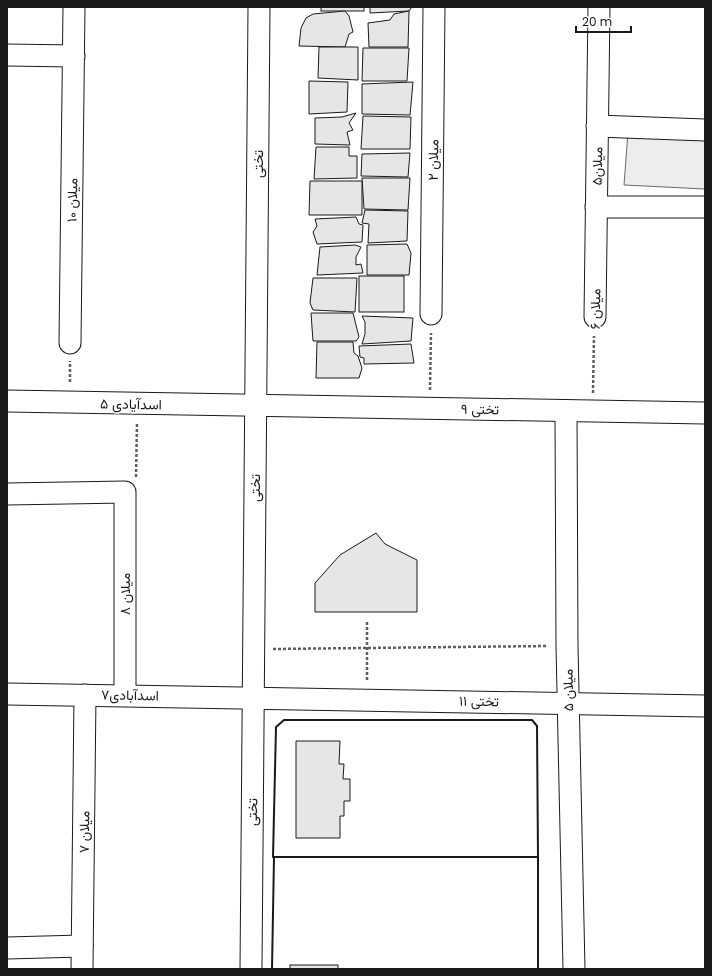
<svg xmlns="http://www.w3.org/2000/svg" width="712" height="976" font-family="Poppins,Vazirmatn,sans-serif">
<rect width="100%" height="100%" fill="#fff"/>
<path fill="#ededed" stroke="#6a6a6a" d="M 628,132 L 705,136 L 705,189 L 624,185 Z"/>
<g fill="#e6e6e6" stroke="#1a1a1a">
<rect x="321" y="7" width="43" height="4"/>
<path d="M 370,7 L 412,7 L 409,11 L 370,13 Z"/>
<path d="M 345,11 L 349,16 L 353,32 L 349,34 L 345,47 L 299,46 L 301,28 L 306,18 L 313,14 Z"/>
<path d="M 409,11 L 408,47 L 369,47 L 368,23 L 390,20 L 394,14 Z"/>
<path d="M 319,47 L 358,47 L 358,80 L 318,78 Z"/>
<path d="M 363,48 L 409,48 L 407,81 L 362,81 Z"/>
<path d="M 309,81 L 348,82 L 347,112 L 309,114 Z"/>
<path d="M 413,82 L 410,115 L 362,114 L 362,84 Z"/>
<path d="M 356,113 L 349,123 L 353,130 L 347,132 L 350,145 L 315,144 L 315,118 L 342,117 Z"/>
<path d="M 363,116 L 411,117 L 410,149 L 361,149 Z"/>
<path d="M 316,147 L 349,147 L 349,156 L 357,156 L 357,178 L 314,179 Z"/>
<path d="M 410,153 L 408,177 L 361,176 L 362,154 Z"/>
<path d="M 362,178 L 410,178 L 408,210 L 364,209 Z"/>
<path d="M 310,181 L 362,181 L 362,215 L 309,215 Z"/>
<path d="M 365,210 L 408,211 L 407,241 L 368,243 L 369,224 L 362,223 Z"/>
<path d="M 356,217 L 359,224 L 363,225 L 362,242 L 317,244 L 313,232 L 317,226 L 315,219 Z"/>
<path d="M 407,244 L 411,253 L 409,275 L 367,275 L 367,245 Z"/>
<path d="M 355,245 L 361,247 L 356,257 L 356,265 L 361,264 L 363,273 L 317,275 L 320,247 Z"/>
<rect x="359" y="276" width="45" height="36"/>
<path d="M 313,278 L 357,278 L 355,312 L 313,310 L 310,303 Z"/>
<path d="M 311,313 L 353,313 L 359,337 L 356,341 L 313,341 Z"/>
<path d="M 362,316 L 413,318 L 411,341 L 362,344 L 365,334 L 365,322 Z"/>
<path d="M 317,342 L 353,342 L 354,353 L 358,356 L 362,368 L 359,378 L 316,378 Z"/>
<path d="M 411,344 L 414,363 L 364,364 L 364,358 L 360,357 L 359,346 Z"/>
<path d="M 376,533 L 385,544 L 417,560 L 417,612 L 315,612 L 315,583 L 340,555 Z"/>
<path d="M 296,741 L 340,741 L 339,764 L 344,764 L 343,779 L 350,779 L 350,801 L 344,801 L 344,816 L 340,816 L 340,838 L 296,838 Z"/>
<rect x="290" y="965" width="48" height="4"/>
</g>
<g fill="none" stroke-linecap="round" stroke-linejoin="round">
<defs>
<g id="minor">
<path d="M 7,55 L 74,56"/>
<path d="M 597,126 L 705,130"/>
<path d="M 596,207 L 705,207"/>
<path d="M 431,314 L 434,7"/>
<path d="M 595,317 L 599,7"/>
<path d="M 70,343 L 74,7"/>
<path d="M 7,401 L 705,413"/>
<path d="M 566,411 L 567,646 L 574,969"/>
<path d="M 7,494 L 125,492 L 125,695"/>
<path d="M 7,694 L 705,706"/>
<path d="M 7,948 L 82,946"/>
<path d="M 82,969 L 85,695"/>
<path d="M 251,969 L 259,7"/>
</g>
</defs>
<use href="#minor" stroke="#1a1a1a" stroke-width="23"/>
<g stroke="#5f5f5f" stroke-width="2.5" stroke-dasharray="3 2" stroke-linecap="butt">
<path d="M 70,382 L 70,361"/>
<path d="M 430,390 L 431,333"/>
<path d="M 593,393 L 594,336"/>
<path d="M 136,477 L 137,422"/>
<path d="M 273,649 L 548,646"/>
<path d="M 367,680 L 367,621"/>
</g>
<use href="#minor" stroke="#fff" stroke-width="21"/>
<g stroke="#1a1a1a" stroke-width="2">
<path d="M 284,720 L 532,720 L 537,726 L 538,857 L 273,857 L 276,727 Z"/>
<path d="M 536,857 L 538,857 L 538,969"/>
<path d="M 272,969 L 274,857"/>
</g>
</g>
<g text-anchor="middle" stroke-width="3" stroke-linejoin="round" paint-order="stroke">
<g font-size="14" fill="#1a1a1a" stroke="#fff">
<text transform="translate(433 160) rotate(-89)" y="5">میلان ۲</text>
<text transform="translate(258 164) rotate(-90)" y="5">تختی</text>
<text transform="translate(597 166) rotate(-89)" y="5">میلان۵</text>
<text transform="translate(72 200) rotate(-89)" y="5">میلان ۱۰</text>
<text transform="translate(595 309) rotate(-89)" y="5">میلان ۶</text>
<text transform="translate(131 404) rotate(1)" y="5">اسدآیادی ۵</text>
<text transform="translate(480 409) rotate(1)" y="5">تختی ۹</text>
<text transform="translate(255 488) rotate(-90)" y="5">تختی</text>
<text transform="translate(125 594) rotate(-90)" y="5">میلان ۸</text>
<text transform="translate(568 690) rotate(-91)" y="5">میلان ۵</text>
<text transform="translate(130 695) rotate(1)" y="5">اسدآبادی۷</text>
<text transform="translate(479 701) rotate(1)" y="5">تختی ۱۱</text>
<text transform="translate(252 812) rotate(-89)" y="5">تختی</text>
<text transform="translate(84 832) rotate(-89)" y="5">میلان ۷</text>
</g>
</g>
<rect width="712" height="976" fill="none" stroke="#1a1a1a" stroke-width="16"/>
<path d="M576 26v6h55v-6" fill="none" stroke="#1a1a1a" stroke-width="2"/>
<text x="582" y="26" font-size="12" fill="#1a1a1a" stroke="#ffffff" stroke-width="3" paint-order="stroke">20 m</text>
</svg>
